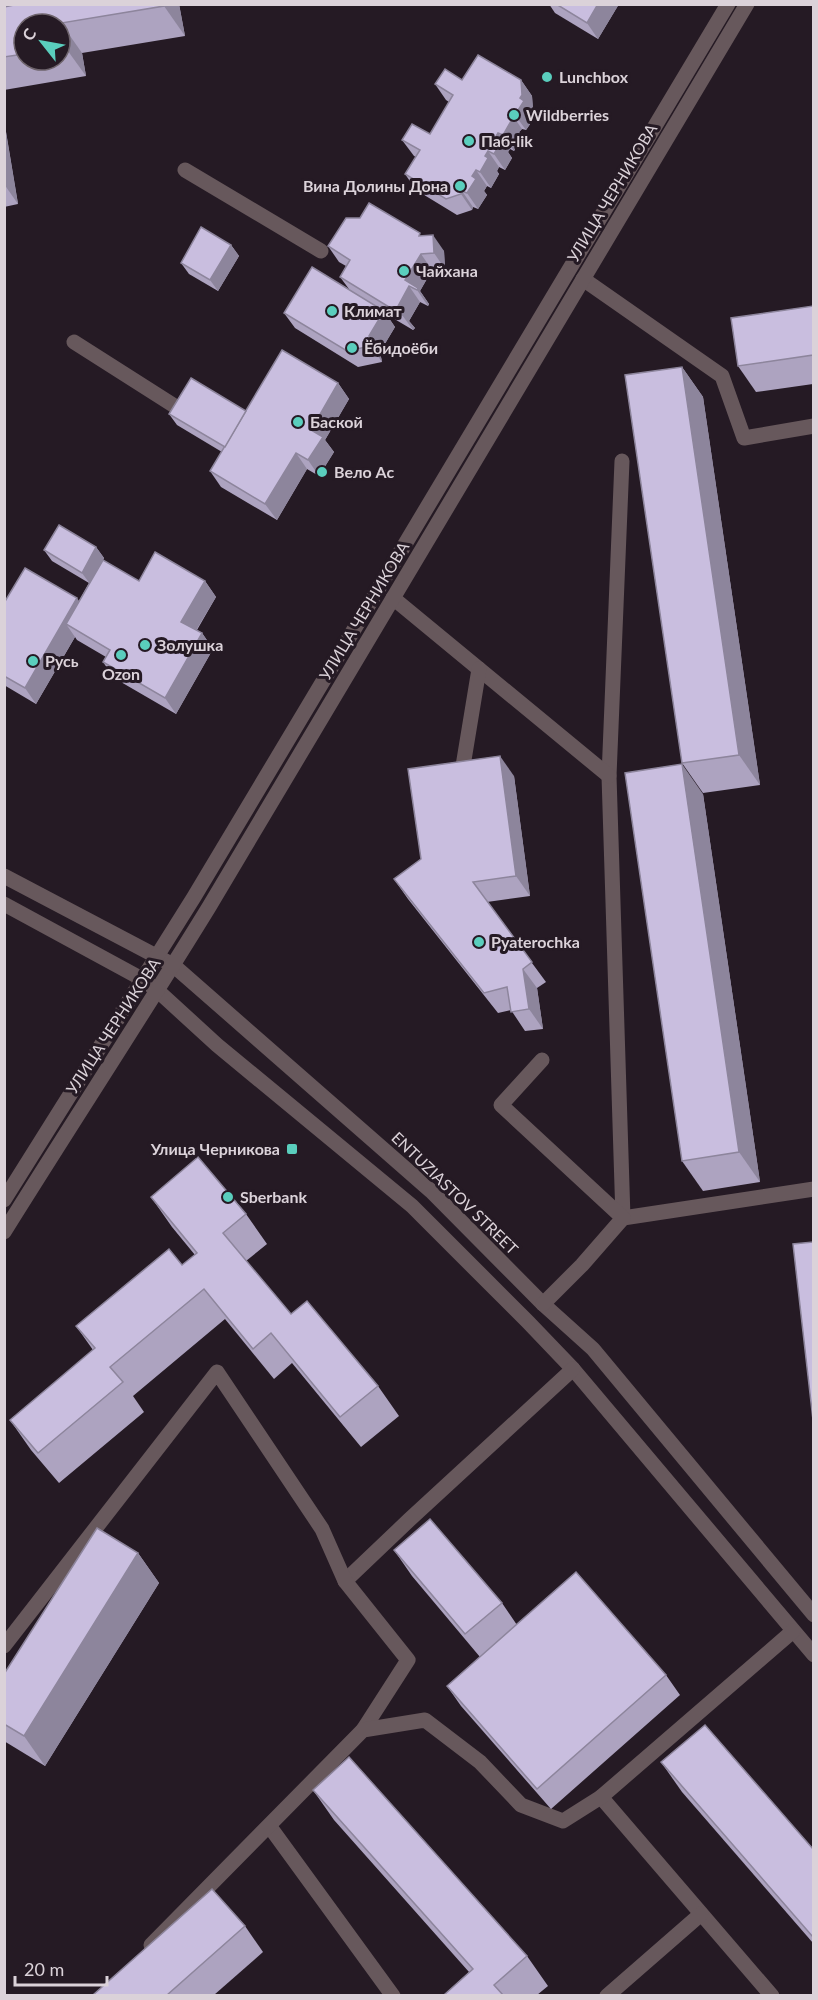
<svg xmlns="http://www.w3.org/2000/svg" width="818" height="2000" font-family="Lato,sans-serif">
<rect width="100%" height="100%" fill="#251a24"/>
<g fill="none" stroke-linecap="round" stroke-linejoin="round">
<g stroke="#67585c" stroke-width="15">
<path d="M 185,170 L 321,251"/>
<path d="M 583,279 L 722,376 L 744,438 L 814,426"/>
<path d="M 74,342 L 173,405"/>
<path d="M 622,461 L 609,776 L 623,1218 L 814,1189"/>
<path d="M 393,598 L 609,776"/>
<path d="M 463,766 L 479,669"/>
<path d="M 4,876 L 173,965 L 431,1191 L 543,1304 L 593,1349 L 814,1615"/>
<path d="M 4,904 L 142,979 L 158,991 L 217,1045 L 412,1206 L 528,1322 L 573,1369 L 814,1655"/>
<path d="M 542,1060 L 501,1105 L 623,1218 L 582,1265 L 543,1304"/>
<path d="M 4,1200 L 194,897 L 728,4"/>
<path d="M 4,1232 C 72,1123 142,1016 209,907 L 747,4"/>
<path d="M 345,1581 L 409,1520 L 573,1369"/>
<path d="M 4,1646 L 217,1372 L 322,1529 L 345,1581 L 408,1660 L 363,1730"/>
<path d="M 601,1797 L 772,1996"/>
<path d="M 270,1827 L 393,1996"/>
<path d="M 151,1945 L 363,1730 L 425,1720 L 480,1762 L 521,1805 L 563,1821 L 601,1797 L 793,1631"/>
<path d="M 607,1996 L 701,1914"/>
</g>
</g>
<g fill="#ada3c0" fill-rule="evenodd">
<path d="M 179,4 L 185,36 L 82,53 L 86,76 L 4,90 L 4,7 ZM 24,24 L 60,24 L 60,60 L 24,60 Z"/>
<path d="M 549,4 L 619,4 L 598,39 L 555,13 Z"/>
<path d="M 462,80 L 521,80 L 532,96 L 533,110 L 532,112 L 535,117 L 526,130 L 522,129 L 519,132 L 522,137 L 514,151 L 510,149 L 508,152 L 512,158 L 505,170 L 499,167 L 497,171 L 499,174 L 491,188 L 487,186 L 484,191 L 487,195 L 478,209 L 473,207 L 472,210 L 457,215 L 416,190 L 405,174 L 416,157 L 414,156 L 402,140 L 430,134 L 449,102 L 446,100 L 435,84 Z"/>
<path d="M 4,120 L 18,204 L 4,207 Z"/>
<path d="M 422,236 L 444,251 L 445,269 L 432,270 L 420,291 L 429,304 L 428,306 L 420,302 L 409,321 L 415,328 L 413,330 L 386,314 L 395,327 L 380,352 L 382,362 L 358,367 L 295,328 L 284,313 L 349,289 L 340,277 L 346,266 L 339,262 L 328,246 Z"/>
<path d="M 231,245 L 239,256 L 218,291 L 189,274 L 181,263 Z"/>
<path d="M 813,306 L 813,384 L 756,392 L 738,366 Z"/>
<path d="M 682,367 L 703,397 L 760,785 L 703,793 L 682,763 Z"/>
<path d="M 338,383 L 349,399 L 325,440 L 334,452 L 319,476 L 307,469 L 277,520 L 221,487 L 210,471 L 222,452 L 177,425 L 169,414 L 246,411 Z"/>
<path d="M 96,547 L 104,558 L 103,560 L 139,581 L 205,581 L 216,597 L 197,630 L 202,633 L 213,649 L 176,714 L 114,678 L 103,662 L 106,657 L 77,640 L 75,637 L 36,704 L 4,685 L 4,603 L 79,601 L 89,583 L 52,561 L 44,550 Z"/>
<path d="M 514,776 L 530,896 L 487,902 L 546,982 L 537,988 L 543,1029 L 525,1031 L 511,1010 L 498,1013 L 408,899 L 394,879 L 421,859 Z"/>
<path d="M 703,794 L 760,1182 L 703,1191 L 682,1161 Z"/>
<path d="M 151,1197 L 246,1214 L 267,1244 L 246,1261 L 291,1314 L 378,1386 L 399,1416 L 361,1447 L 292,1363 L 274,1379 L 225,1319 L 133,1396 L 144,1412 L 59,1483 L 31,1450 L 10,1420 L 93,1350 L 76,1326 L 182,1265 L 195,1255 L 172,1227 Z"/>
<path d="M 394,1550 L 502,1603 L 517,1625 L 666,1675 L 680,1695 L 551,1809 L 461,1706 L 447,1686 L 480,1657 L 412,1576 Z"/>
<path d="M 138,1553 L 159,1583 L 45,1766 L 4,1741 L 4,1674 Z"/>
<path d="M 661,1762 L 813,1849 L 813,1943 L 682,1792 Z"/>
<path d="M 313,1790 L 527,1956 L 548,1986 L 537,1995 L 444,1995 L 469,1972 L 334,1820 Z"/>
<path d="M 245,1926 L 263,1952 L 214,1995 L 93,1995 Z"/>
</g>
<g fill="#8d859c">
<path d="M 164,4 L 179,4 L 185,36 L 164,6 Z"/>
<path d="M 598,4 L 619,4 L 598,39 L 587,23 Z"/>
<path d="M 61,23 L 82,53 L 86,76 L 65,47 Z"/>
<path d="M 521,80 L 532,96 L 533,110 L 532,112 L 535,117 L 526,130 L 515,115 L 520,98 Z"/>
<path d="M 511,113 L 522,129 L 519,132 L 522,137 L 514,151 L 503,135 L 508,118 Z"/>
<path d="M 4,120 L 18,204 L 4,184 Z"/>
<path d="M 498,133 L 510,149 L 508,152 L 512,158 L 505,170 L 494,154 L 495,138 Z"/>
<path d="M 488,151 L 499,167 L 497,171 L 499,174 L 491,188 L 480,172 L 485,156 Z"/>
<path d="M 476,170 L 487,186 L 484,191 L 487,195 L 478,209 L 467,193 L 472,176 Z"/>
<path d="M 462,191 L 473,207 L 472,210 L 461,194 Z"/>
<path d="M 433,235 L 444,251 L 445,269 L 434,253 Z"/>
<path d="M 231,245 L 239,256 L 218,291 L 210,280 Z"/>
<path d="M 421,254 L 432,270 L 420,291 L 429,304 L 428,306 L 417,290 L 405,280 Z"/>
<path d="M 409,286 L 420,302 L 409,321 L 415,328 L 413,330 L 397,308 Z"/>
<path d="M 384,311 L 395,327 L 380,352 L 382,362 L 371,346 L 369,336 Z"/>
<path d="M 682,367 L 703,397 L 760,785 L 739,755 Z"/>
<path d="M 338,383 L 349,399 L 325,440 L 334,452 L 319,476 L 308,460 L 311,430 Z"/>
<path d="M 296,453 L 307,469 L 277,520 L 265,504 Z"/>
<path d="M 96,547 L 104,558 L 90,584 L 82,573 Z"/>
<path d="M 205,581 L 216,597 L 192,637 L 181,622 Z"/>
<path d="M 77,598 L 88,614 L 66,624 L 75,637 L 36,704 L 25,688 Z"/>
<path d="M 202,633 L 213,649 L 176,714 L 165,698 Z"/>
<path d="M 500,756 L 514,776 L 530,896 L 516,876 Z"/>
<path d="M 682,764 L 703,794 L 760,1182 L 739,1152 Z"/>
<path d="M 523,969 L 537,988 L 543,1029 L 529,1009 Z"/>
<path d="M 138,1553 L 159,1583 L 45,1766 L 24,1736 Z"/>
</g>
<g fill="#c9bedf" stroke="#8d859c" stroke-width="1.5">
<path d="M 19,4 L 164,4 L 164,6 L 61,23 L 65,47 L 60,47 L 60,24 L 24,24 L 24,54 L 4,57 L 4,7 Z"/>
<path d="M 556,4 L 598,4 L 587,23 Z"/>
<path d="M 478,55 L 521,80 L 522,95 L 520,98 L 524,101 L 515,115 L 511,113 L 508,118 L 511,121 L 503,135 L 498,133 L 495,138 L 501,142 L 494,154 L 488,151 L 485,156 L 488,158 L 480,172 L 476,170 L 472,176 L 476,179 L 467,193 L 462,191 L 461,194 L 446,199 L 405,174 L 420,150 L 402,140 L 412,124 L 430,134 L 453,95 L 435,84 L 445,69 L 462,80 Z"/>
<path d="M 369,203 L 420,233 L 419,236 L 433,235 L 434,253 L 421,254 L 405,280 L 418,288 L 417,290 L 409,286 L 397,308 L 404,313 L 402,315 L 340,277 L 350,260 L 328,246 L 346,218 L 360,218 Z"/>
<path d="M 201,227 L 231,245 L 210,280 L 181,263 Z"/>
<path d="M 312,267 L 384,311 L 369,336 L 371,346 L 347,351 L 284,313 Z"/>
<path d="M 813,306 L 813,355 L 738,366 L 731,318 Z"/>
<path d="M 282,350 L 338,383 L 311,430 L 323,437 L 308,460 L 296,453 L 265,504 L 210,471 Z"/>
<path d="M 682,367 L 739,755 L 682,763 L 625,375 Z"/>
<path d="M 191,378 L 246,411 L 225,447 L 169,414 Z"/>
<path d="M 59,525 L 96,547 L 82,573 L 44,550 Z"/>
<path d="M 155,552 L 205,581 L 181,622 L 202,633 L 165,698 L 103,662 L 110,650 L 66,624 L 103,560 L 139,581 Z"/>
<path d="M 25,568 L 77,598 L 25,688 L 4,676 L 4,603 Z"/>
<path d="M 500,756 L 516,876 L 473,882 L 532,962 L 523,969 L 529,1009 L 511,1012 L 507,987 L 484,993 L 394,879 L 421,859 L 408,769 Z"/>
<path d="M 682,764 L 739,1152 L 682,1161 L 625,773 Z"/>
<path d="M 198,1157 L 246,1214 L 223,1233 L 291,1314 L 307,1301 L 378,1386 L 340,1417 L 271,1333 L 253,1349 L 204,1289 L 110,1367 L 123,1382 L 38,1453 L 10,1420 L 95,1348 L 76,1326 L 169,1249 L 182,1265 L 197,1253 L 151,1197 Z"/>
<path d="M 813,1242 L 813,1420 L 793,1244 Z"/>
<path d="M 430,1519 L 502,1603 L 465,1634 L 394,1550 Z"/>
<path d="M 97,1528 L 138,1553 L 24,1736 L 4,1724 L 4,1674 Z"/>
<path d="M 576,1572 L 666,1675 L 537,1789 L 447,1686 Z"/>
<path d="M 705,1725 L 813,1849 L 813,1937 L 661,1762 Z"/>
<path d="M 349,1757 L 527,1956 L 494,1985 L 503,1995 L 444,1995 L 473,1969 L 313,1790 Z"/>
<path d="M 212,1889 L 245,1926 L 167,1995 L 93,1995 Z"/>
</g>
<g fill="#5acebd" stroke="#251a24" stroke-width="2">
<circle cx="547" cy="77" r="6"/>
<circle cx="514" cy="115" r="6"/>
<circle cx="469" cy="141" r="6"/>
<circle cx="460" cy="186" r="6"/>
<circle cx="404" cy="271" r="6"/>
<circle cx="332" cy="311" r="6"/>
<circle cx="352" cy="348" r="6"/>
<circle cx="298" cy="422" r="6"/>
<circle cx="322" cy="472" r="6"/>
<circle cx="145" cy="645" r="6"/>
<circle cx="121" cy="655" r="6"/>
<circle cx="33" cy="661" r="6"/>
<circle cx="479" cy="942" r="6"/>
<rect x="286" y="1143" width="12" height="12" rx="3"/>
<circle cx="228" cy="1197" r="6"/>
</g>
<g text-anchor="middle" stroke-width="6" stroke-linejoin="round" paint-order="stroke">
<g font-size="16" font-weight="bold" fill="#dbd2d9" stroke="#251a24" text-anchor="start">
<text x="559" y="83">Lunchbox</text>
<text x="526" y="121">Wildberries</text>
<text x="481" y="147">Паб-lik</text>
<text x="448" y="192" text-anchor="end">Вина Долины Дона</text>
<text x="416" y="277">Чайхана</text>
<text x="344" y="317">Климат</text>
<text x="364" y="354">Ёбидоёби</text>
<text x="310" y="428">Баской</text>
<text x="334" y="478">Вело Ас</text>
<text x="157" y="651">Золушка</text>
<text x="45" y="667">Русь</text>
<text x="121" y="680" text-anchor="middle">Ozon</text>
<text x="491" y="948">Pyaterochka</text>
<text x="280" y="1155" text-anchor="end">Улица Черникова</text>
<text x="240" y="1203">Sberbank</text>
</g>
<g font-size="16" fill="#dbd2d9" stroke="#251a24">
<text transform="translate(612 193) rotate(-59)" y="6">УЛИЦА ЧЕРНИКОВА</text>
<text transform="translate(364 611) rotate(-59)" y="6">УЛИЦА ЧЕРНИКОВА</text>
<text transform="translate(113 1026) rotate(-57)" y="6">УЛИЦА ЧЕРНИКОВА</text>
<text transform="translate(455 1193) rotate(44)" y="6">ENTUZIASTOV STREET</text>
</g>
</g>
<rect width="818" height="2000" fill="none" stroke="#dbd2d9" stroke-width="12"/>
<g transform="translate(42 42) rotate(301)"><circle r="28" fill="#251a24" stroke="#6e646c" stroke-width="1.5"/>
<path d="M0-4.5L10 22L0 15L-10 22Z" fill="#5acebd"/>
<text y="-9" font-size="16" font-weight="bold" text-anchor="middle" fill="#dbd2d9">С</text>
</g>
<path d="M15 1976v9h92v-9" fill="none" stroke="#dbd2d9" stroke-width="3"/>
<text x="24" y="1976" font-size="18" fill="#dbd2d9" stroke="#251a24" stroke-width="4.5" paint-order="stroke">20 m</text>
</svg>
